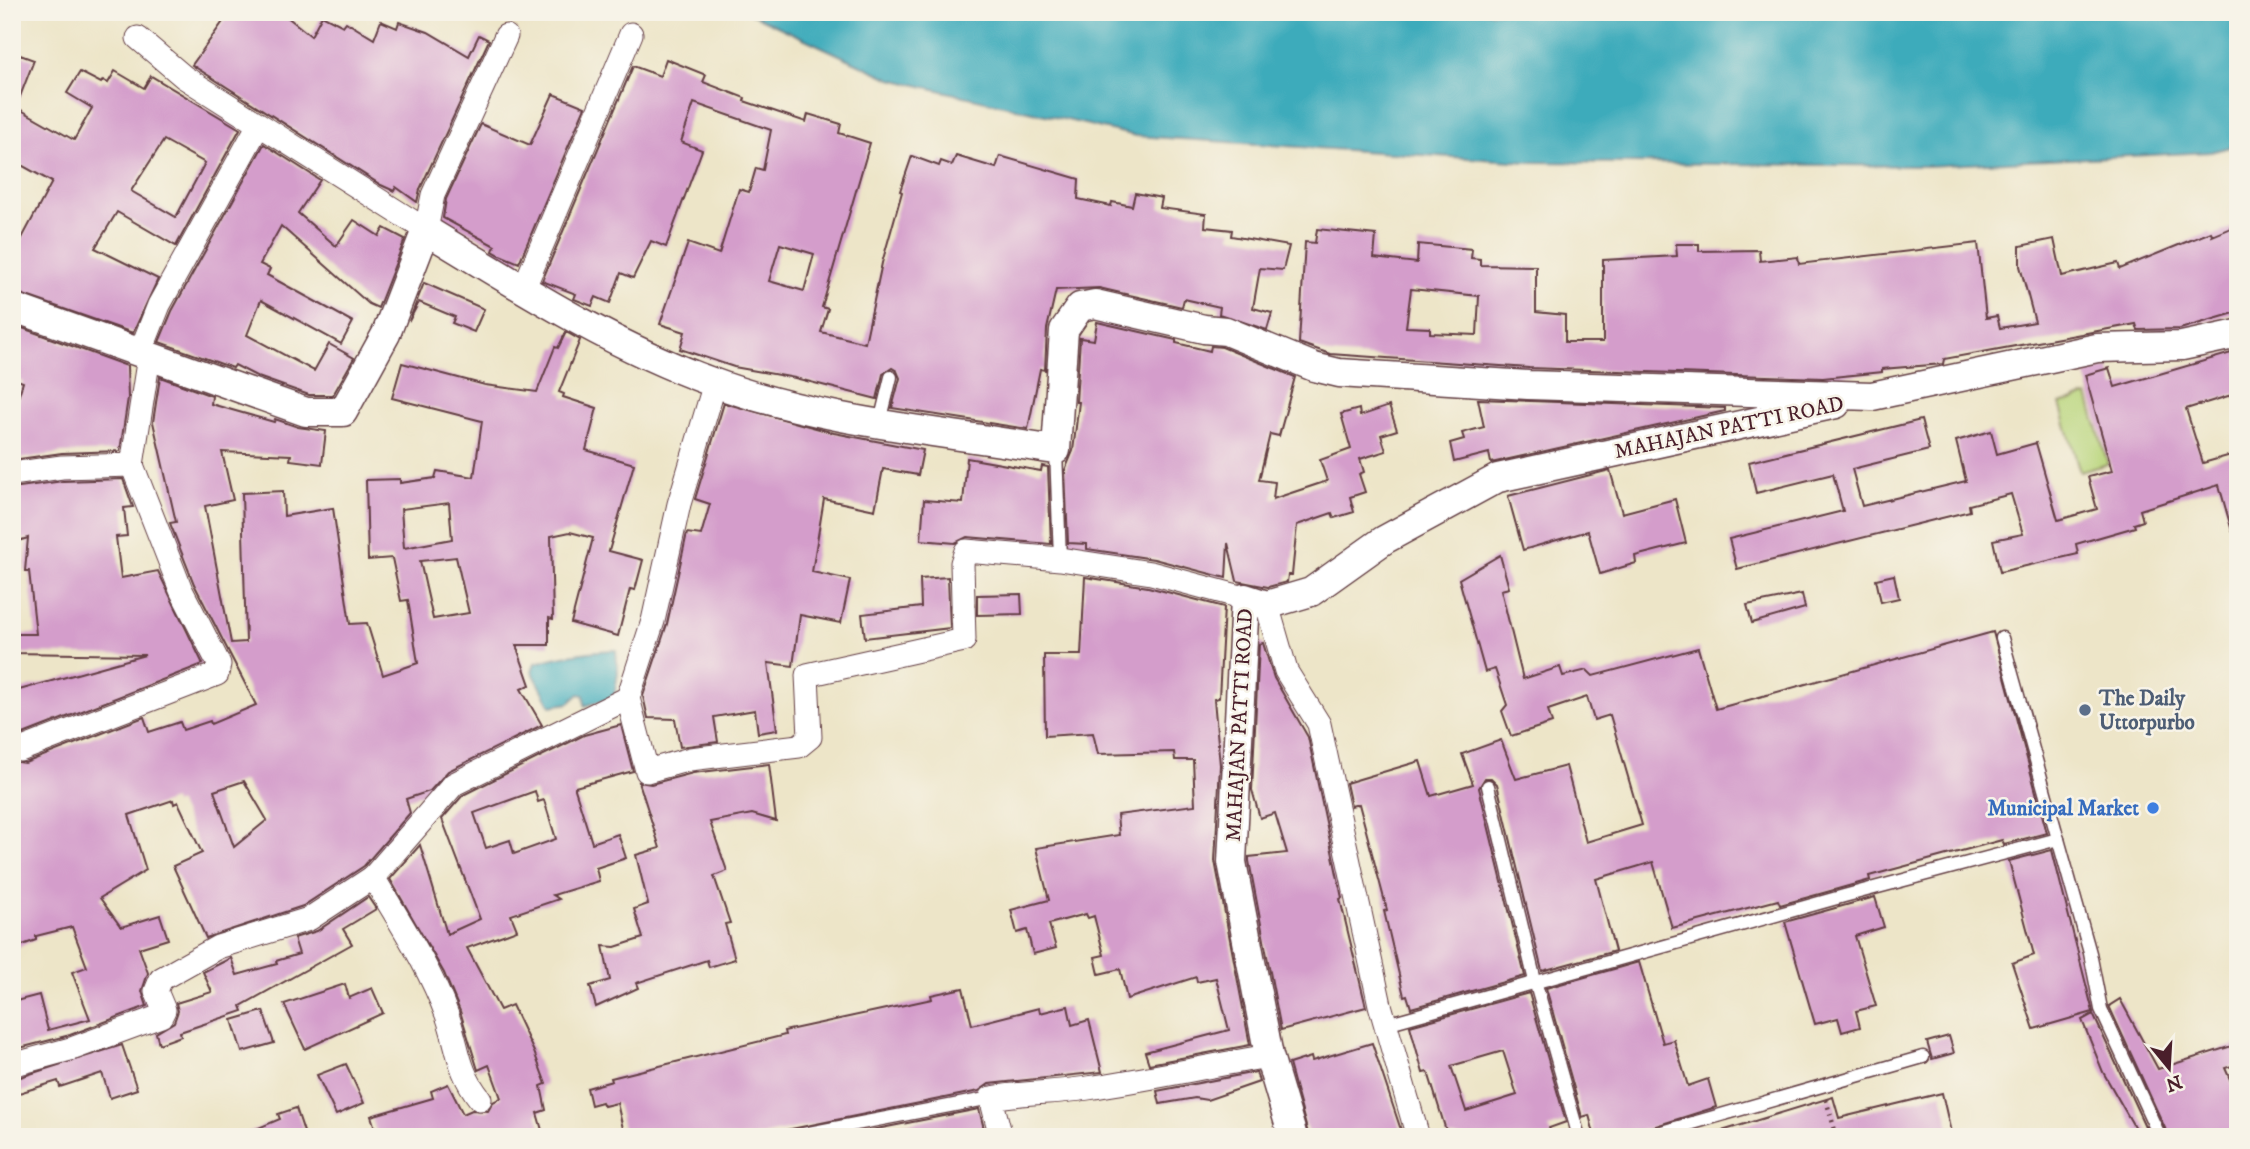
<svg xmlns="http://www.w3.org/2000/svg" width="2250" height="1149" font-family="'IM FELL DW Pica',serif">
<rect width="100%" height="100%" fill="#f7f3e8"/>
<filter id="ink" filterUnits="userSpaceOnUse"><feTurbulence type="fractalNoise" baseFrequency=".0143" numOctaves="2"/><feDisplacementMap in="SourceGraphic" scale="14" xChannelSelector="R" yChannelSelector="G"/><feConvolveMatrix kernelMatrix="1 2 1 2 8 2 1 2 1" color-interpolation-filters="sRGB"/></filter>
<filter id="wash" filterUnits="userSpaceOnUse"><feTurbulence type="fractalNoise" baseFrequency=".00686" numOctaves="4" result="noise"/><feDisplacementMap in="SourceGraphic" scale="28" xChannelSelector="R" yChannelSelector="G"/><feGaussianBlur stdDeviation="1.57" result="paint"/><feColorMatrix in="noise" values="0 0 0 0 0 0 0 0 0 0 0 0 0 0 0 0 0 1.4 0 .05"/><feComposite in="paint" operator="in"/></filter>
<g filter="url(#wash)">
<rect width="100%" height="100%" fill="#ede5c8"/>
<path fill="#b9d57b" stroke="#827a53" stroke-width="2" d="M 2088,396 L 2108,464 L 2080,472 L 2060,404 Z"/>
<g fill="#3dabbb" stroke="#446573" stroke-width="2">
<path d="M 747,12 L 2238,12 L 2238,145 L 2211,152 L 1925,166 L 1528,162 L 1136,136 L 891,79 Z"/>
<path d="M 616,650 L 618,673 L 614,697 L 585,706 L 584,695 L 579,694 L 569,703 L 551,706 L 532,671 L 535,663 C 562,655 587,651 616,650 Z"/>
</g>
<g id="blocks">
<g fill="#d49dcb" fill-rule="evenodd">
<path d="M 230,12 L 281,12 L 311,36 L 322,15 L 343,26 L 346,22 L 374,39 L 381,21 L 397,28 L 399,22 L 428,32 L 469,56 L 479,35 L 489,40 L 420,189 L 417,202 L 396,187 L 394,191 L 381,185 L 192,65 Z"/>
<path d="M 12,52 L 34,60 L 16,107 L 74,140 L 92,108 L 67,93 L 80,72 L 101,83 L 103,80 L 108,83 L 115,71 L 144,88 L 151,76 L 240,129 L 176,246 L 117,212 L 95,248 L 158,279 L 133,333 L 12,291 L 12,238 L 20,242 L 52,182 L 12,160 ZM 164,140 L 205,163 L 176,217 L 131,191 Z"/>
<path d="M 666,59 L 706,75 L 703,82 L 745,98 L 744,101 L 806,122 L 808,114 L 841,124 L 839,133 L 870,143 L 822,307 L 828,309 L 821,332 L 865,343 L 882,263 L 902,192 L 900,191 L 912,156 L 939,166 L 941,161 L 952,165 L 956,156 L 996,168 L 1000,156 L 1079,179 L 1078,199 L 1111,206 L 1112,202 L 1132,206 L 1135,193 L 1162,198 L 1160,208 L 1206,214 L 1205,227 L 1232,230 L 1231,236 L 1289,246 L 1283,270 L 1260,268 L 1253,308 L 1272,313 L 1267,330 L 1219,314 L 1220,307 L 1184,299 L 1182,307 L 1099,288 L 1056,290 L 1047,329 L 1045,370 L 1040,369 L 1028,429 L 892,408 L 900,378 L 897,371 L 892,368 L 883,374 L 877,399 L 795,378 L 734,367 L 680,349 L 685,332 L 660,324 L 688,243 L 719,254 L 739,189 L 749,192 L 756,168 L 763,170 L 771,130 L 694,103 L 681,142 L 702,150 L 666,247 L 651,241 L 633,278 L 621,273 L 610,303 L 596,297 L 592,306 L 574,299 L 576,294 L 542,281 L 633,66 L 660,76 ZM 780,244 L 814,254 L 804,291 L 769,281 Z"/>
<path d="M 553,94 L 585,107 L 519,263 L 500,255 L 493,251 L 495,246 L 443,218 L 446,199 L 481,124 L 530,145 Z"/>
<path d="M 264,144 L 320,180 L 298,213 L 336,246 L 354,220 L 379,236 L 384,228 L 405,239 L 378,308 L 369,304 L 281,226 L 260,264 L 270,269 L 267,275 L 353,322 L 341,344 L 261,300 L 247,335 L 314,371 L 329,344 L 354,358 L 333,395 L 309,395 L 258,377 L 235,365 L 233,368 L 159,342 L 172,311 Z"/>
<path d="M 2238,225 L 2238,312 L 2180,329 L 2138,330 L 2136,324 L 1944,359 L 1943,364 L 1882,369 L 1882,372 L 1823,378 L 1529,368 L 1330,354 L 1299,343 L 1305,242 L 1315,243 L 1317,229 L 1376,235 L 1374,258 L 1417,263 L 1418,244 L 1472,249 L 1471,258 L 1480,259 L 1480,265 L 1536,266 L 1536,312 L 1565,315 L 1565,342 L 1603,342 L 1603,260 L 1677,256 L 1676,244 L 1699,244 L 1699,251 L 1759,250 L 1760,261 L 1798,257 L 1799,264 L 1978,243 L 1986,318 L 1997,316 L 2000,328 L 2035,322 L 2020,266 L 2020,246 L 2054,239 L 2062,276 L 2118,263 L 2120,269 L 2191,240 L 2211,232 L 2212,236 ZM 1411,289 L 1479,296 L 1477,335 L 1430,333 L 1430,328 L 1406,327 Z"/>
<path d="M 424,283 L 484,309 L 474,332 L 452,323 L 455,317 L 419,302 L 409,321 Z"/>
<path d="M 1097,322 L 1176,340 L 1176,343 L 1210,351 L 1211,346 L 1222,347 L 1295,377 L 1279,436 L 1270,434 L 1259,480 L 1275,482 L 1273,499 L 1327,481 L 1320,460 L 1351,449 L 1341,414 L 1359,409 L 1360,416 L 1389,406 L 1397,430 L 1381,435 L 1386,451 L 1360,459 L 1364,472 L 1359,474 L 1365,492 L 1350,497 L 1354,512 L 1334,518 L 1332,513 L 1297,525 L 1292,575 L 1288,575 L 1287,582 L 1268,587 L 1237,581 L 1228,543 L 1226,578 L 1154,559 L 1087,549 L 1087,544 L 1068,543 L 1065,470 L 1073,451 L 1079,402 L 1076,402 L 1080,338 L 1094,340 Z"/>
<path d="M 14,325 L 127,366 L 128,398 L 120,451 L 62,453 L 12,460 L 12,417 L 23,382 L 12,378 Z"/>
<path d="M 566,332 L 580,340 L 559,392 L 564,394 L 563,397 L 597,408 L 586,450 L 634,464 L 609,551 L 643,560 L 635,590 L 630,589 L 618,636 L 571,623 L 593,538 L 570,532 L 551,536 L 553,619 L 549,618 L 549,645 L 516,645 L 530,685 L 521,689 L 542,725 L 448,771 L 430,791 L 406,799 L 410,813 L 364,866 L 303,906 L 206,938 L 173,866 L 202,853 L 178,802 L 174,804 L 173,800 L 129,815 L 146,870 L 100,898 L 121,927 L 160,915 L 168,939 L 139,948 L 148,973 L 142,991 L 147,1006 L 70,1035 L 12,1050 L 12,1002 L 39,995 L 48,1030 L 90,1019 L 72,972 L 87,967 L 72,927 L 36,936 L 36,940 L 12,949 L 12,761 L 25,763 L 144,717 L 149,732 L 180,722 L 183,730 L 210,721 L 211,724 L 256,705 L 194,584 L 170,523 L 176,522 L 153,422 L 160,377 L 212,396 L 211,404 L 274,422 L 275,419 L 298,427 L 326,431 L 322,464 L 290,460 L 291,455 L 222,452 L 233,500 L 205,506 L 231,643 L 246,642 L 242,493 L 283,491 L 284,516 L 333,508 L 350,624 L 367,623 L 383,675 L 418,663 L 408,600 L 401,601 L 392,558 L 368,560 L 366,480 L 400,479 L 400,483 L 435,478 L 437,471 L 474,477 L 482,421 L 392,398 L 402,363 L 485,385 L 537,392 L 555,347 L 558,348 ZM 449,503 L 452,539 L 404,548 L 401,509 ZM 456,557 L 469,613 L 433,619 L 420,561 ZM 244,781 L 267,820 L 234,847 L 214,791 Z"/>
<path d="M 2238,351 L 2238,393 L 2186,409 L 2203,463 L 2238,453 L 2238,530 L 2232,531 L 2219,485 L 2140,510 L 2143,521 L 2134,524 L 2135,527 L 2076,544 L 2078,554 L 2000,572 L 1993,540 L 2023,534 L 2011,494 L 1969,505 L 1970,511 L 1737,569 L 1729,539 L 1843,511 L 1833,474 L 1756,493 L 1749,462 L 1921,420 L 1929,450 L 1852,469 L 1862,506 L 1966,481 L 1956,441 L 1991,431 L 1997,454 L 2036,443 L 2058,520 L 2097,509 L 2088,477 L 2112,471 L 2085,375 L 2109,368 L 2115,387 Z"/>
<path d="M 1478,399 L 1725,408 L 1725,411 L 1491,463 L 1489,453 L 1454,462 L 1450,443 L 1464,439 L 1462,433 L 1484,427 Z"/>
<path d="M 724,403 L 834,433 L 923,450 L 918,475 L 883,469 L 875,510 L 824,499 L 812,572 L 850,580 L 841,623 L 800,615 L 793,666 L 768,663 L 777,730 L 758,733 L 755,710 L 714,717 L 718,742 L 680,747 L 675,719 L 648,718 L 643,696 L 667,624 L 687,533 L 701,535 L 710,504 L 695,499 Z"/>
<path d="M 967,458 L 1041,471 L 1042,466 L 1048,467 L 1051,544 L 967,537 L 955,543 L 921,540 L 924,500 L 963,503 Z"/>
<path d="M 1610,470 L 1622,513 L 1675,499 L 1686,543 L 1635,556 L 1636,563 L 1600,574 L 1588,531 L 1523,550 L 1508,496 Z"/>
<path d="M 123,479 L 133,507 L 124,508 L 127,536 L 116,537 L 121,578 L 158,571 L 203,664 L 13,738 L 12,692 L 145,655 L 12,653 L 12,634 L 36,634 L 29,571 L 25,571 L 28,538 L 12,543 L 12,488 L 63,481 Z"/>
<path d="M 1500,555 L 1509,588 L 1501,590 L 1523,679 L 1560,667 L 1563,676 L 1587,670 L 1593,676 L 1698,648 L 1716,709 L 1993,632 L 2047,833 L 2004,844 L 2002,840 L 1869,876 L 1870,880 L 1780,905 L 1778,900 L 1672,928 L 1653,862 L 1596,879 L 1615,951 L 1542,971 L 1497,784 L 1491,778 L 1485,778 L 1479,788 L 1525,976 L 1411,1008 L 1407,995 L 1404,996 L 1384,911 L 1387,910 L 1359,804 L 1351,806 L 1346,783 L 1420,761 L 1431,796 L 1473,784 L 1462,754 L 1501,740 L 1516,779 L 1566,766 L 1586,842 L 1642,825 L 1610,715 L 1594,720 L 1587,697 L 1548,710 L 1552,723 L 1511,736 L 1502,711 L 1507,705 L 1495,669 L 1485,672 L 1459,579 Z"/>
<path d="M 1894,575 L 1899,598 L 1881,602 L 1876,579 Z"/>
<path d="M 948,577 L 950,628 L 865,638 L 862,614 L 921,607 L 920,579 Z"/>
<path d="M 1085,577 L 1148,587 L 1224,607 L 1219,698 L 1214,699 L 1220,765 L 1215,861 L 1250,1045 L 1149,1064 L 1145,1052 L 1229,1030 L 1216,978 L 1197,982 L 1196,977 L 1127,999 L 1120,969 L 1099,974 L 1095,957 L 1104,955 L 1094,916 L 1088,918 L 1086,914 L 1049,924 L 1056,948 L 1033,954 L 1027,930 L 1017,933 L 1011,910 L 1049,900 L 1036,848 L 1119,835 L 1117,815 L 1195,805 L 1193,760 L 1175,760 L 1174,752 L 1098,754 L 1093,733 L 1045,736 L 1044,655 L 1081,655 Z"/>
<path d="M 1021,594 L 1022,614 L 977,615 L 977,595 Z"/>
<path d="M 1802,594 L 1805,608 L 1752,623 L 1747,605 Z"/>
<path d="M 1263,643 L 1274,678 L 1308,737 L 1342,898 L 1340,899 L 1366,1007 L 1281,1030 L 1249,861 L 1249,857 L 1287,853 L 1275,813 L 1260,818 L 1252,790 L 1259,644 Z"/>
<path d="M 621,725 L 633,771 L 575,787 L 575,789 L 592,843 L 618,834 L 626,858 L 596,868 L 599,881 L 553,895 L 559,899 L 511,915 L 517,930 L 467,948 L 500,1010 L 512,1005 L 534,1052 L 546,1084 L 541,1086 L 546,1110 L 537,1113 L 544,1137 L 378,1137 L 371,1116 L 433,1098 L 431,1091 L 448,1084 L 463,1114 L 472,1110 L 488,1111 L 493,1102 L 501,1098 L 489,1065 L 478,1070 L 460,1011 L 444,973 L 390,879 L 420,845 L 447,934 L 480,919 L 442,819 L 463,795 L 584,735 ZM 535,791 L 538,802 L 544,800 L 556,839 L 514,854 L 510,840 L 486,848 L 474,813 Z"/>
<path d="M 769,764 L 776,821 L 752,814 L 710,822 L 727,871 L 714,876 L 730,923 L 725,924 L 735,959 L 709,967 L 707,960 L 636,983 L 638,988 L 596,1007 L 590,986 L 610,980 L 603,946 L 615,947 L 643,938 L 634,909 L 648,904 L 636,855 L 660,848 L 639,782 L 651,784 L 693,773 Z"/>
<path d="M 2052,850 L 2093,1012 L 2034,1029 L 2012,963 L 2034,955 L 2009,861 Z"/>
<path d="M 368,897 L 376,909 L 343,929 L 352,944 L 241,1006 L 243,1011 L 180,1032 L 181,1036 L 159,1044 L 156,1033 L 174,1022 L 178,1011 L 176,1003 L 212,992 L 203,972 L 231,958 L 237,975 L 277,964 L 276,961 L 299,954 L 294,938 L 317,931 Z"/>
<path d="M 1875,897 L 1884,927 L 1855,936 L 1876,1006 L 1856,1011 L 1860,1027 L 1842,1032 L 1838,1018 L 1815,1024 L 1785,922 Z"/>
<path d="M 1639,962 L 1663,1043 L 1674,1040 L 1688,1086 L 1708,1079 L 1716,1107 L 1621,1137 L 1595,1137 L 1589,1115 L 1582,1117 L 1546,988 Z"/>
<path d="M 345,984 L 349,998 L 372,988 L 383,1013 L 305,1049 L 284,1004 Z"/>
<path d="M 963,988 L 972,1025 L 1039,1008 L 1040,1013 L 1068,1006 L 1072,1025 L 1089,1020 L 1102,1072 L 989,1084 L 979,1091 L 752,1137 L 625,1137 L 617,1103 L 604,1106 L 602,1102 L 591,1105 L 587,1088 L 612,1081 L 611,1078 L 785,1035 L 784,1031 L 932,999 L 931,995 Z"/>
<path d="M 1529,993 L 1566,1122 L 1549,1128 L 1552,1137 L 1448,1137 L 1428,1072 L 1423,1073 L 1410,1026 ZM 1503,1051 L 1517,1095 L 1466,1111 L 1451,1066 Z"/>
<path d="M 2120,999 L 2158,1069 L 2238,1044 L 2238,1064 L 2225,1068 L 2238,1097 L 2238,1137 L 2169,1137 L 2109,1006 Z"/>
<path d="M 263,1011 L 274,1043 L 242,1052 L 232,1020 Z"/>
<path d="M 2093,1014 L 2150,1137 L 2140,1137 L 2103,1072 L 2082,1020 Z"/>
<path d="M 1949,1036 L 1954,1053 L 1932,1059 L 1927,1042 Z"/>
<path d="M 1372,1043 L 1402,1133 L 1390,1137 L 1309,1137 L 1289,1064 L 1311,1057 L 1312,1061 Z"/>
<path d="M 122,1045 L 137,1089 L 110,1098 L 102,1073 L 60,1087 L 58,1081 L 19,1093 L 14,1079 Z"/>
<path d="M 346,1064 L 364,1103 L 336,1115 L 317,1075 Z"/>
<path d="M 1256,1072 L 1259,1082 L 1207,1100 L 1195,1098 L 1160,1104 L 1157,1091 Z"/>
<path d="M 1942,1093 L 1952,1137 L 1723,1137 L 1722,1131 L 1833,1097 L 1839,1118 Z"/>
<path d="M 296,1108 L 304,1132 L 290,1137 L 237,1137 L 280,1119 L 278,1114 Z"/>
<path d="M 979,1109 L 986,1137 L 846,1135 Z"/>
</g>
</g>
</g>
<g filter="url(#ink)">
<use href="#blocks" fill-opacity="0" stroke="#623d43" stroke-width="2"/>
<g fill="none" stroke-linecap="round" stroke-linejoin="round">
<defs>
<g id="service">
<path d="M 880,422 L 891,377"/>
<path d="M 1056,450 L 1060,559"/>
<path d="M 2002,638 L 2058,839"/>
<path d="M 1488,786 L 1535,981 L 1579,1137"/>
<path d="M 1386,1024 L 1844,896 L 2058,839 L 2090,953 L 2101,1009 L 2160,1137"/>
<path d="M 788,1137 L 991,1098"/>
<path d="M 1644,1137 L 1923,1057"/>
</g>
<g id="minor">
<path d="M 138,38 L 184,77 L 426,230 L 433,195 L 506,36"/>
<path d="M 523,290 L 631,34"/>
<path d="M 140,353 L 159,305 L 258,126"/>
<path d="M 12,474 L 62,467 L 132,465 L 149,356"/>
<path d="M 1267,605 L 1286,671 L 1319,724 L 1380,1005 L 1418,1137"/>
<path d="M 628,698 L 647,771 L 690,759 L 799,746 L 810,737 L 807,675 L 964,640 L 962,563 L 966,551 L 1060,559 L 1151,573 L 1245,598"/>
<path d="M 20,750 L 217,674 L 219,664 L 181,590 L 132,465"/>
<path d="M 373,877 C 399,921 429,966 447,1015 C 459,1048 457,1070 480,1099"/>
<path d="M 12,1065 L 74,1048 L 161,1016 L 164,1010 L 156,991 L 161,979 L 218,947 L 309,919 L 373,877 L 454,784 L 628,698 L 653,621 L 679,504 L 715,383"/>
<path d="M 1001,1137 L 991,1098 C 1025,1092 1054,1093 1088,1088 C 1149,1079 1208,1066 1269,1056"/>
</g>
<g id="tertiary">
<path d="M 12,307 L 306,412 L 343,412 L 386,334 L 426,230 C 518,286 610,345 712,382 C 819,422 944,432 1056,450 L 1064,330 L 1080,307 L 1095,304 L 1204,329 L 1226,331 L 1314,367 L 1339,373 L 1528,385 L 1872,396 L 2097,348 L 2182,346 L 2238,334"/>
<path d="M 1293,1137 L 1269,1056 L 1232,862 L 1245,598 L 1267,605 L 1311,592 L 1384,540 L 1498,478 L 1836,404"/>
</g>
</defs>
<use href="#service" stroke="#623d43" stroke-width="15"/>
<use href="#minor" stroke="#623d43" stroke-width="25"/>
<use href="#tertiary" stroke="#623d43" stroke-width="31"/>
<path stroke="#623d43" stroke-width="4.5" stroke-dasharray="2 5" stroke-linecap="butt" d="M 1826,1100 L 1837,1137"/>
<use href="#service" stroke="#fff" stroke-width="12"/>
<use href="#minor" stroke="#fff" stroke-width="23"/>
<use href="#tertiary" stroke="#fff" stroke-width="28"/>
</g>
</g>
<circle fill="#5c6f8a" stroke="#f7f3e8" stroke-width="2.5" cx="2085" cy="710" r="7"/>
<circle fill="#3f7fe0" stroke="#f7f3e8" stroke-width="2.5" cx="2153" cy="808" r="7"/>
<g text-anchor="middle" stroke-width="5" stroke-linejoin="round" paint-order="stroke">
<g font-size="21" fill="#4a1f2b" stroke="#f7f3e8">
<text transform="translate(1729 427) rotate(-12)" y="7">MAHAJAN PATTI ROAD</text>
<text transform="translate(1239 725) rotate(-87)" y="7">MAHAJAN PATTI ROAD</text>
</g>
<g font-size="21" font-weight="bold" fill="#4e5e75" stroke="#f7f3e8" text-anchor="start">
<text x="2099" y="705">The Daily<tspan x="2099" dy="24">Uttorpurbo</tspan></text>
</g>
<g font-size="21" font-weight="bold" fill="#366cbe" stroke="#f7f3e8" text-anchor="end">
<text x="2139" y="815">Municipal Market</text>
</g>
</g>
<rect width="2250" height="1149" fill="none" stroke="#f7f3e8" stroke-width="42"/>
<g transform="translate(2169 1068) rotate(162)" stroke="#f7f3e8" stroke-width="5" paint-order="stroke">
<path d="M0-5L12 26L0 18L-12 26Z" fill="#4a1f2b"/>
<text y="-10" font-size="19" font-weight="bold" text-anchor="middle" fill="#4a1f2b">N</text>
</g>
</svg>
